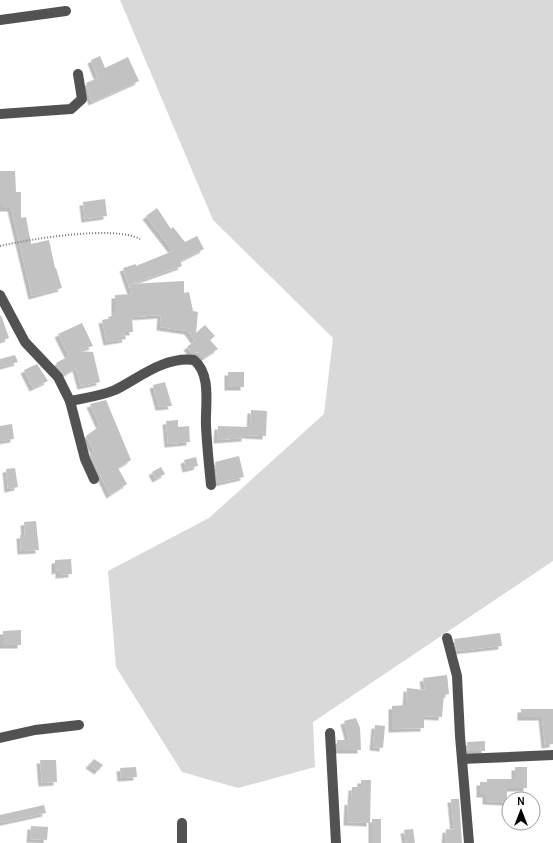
<svg xmlns="http://www.w3.org/2000/svg" width="553" height="843" font-family="Karla,sans-serif">
<defs>
<filter id="shadow"><feDropShadow dx="-3.5" dy="3.5" stdDeviation="0" flood-color="#0004"/></filter>
</defs>
<rect width="100%" height="100%" fill="#fff"/>
<path fill="#d9d9d9" d="M 120,0 L 553,0 L 553,561 L 313,722 L 315,767 L 238,788 L 182,772 L 116,667 L 108,571 L 209,518 L 324,414 L 333,338 L 213,220 Z"/>
<g fill="#c2c2c2" filter="url(#shadow)">
<path d="M 100,56 L 105,68 L 128,57 L 139,81 L 92,102 L 86,83 L 98,78 L 91,60 Z"/>
<path d="M 0,171 L 15,171 L 16,192 L 21,192 L 21,218 L 26,217 L 31,244 L 49,240 L 55,268 L 56,268 L 62,288 L 32,296 L 11,208 L 3,208 L 3,205 L 0,205 Z"/>
<path d="M 105,199 L 107,216 L 85,219 L 83,202 Z"/>
<path d="M 157,208 L 171,229 L 173,227 L 185,242 L 197,236 L 204,249 L 180,261 L 182,266 L 131,284 L 184,281 L 184,293 L 189,292 L 193,311 L 198,312 L 196,333 L 205,325 L 215,336 L 210,340 L 218,349 L 204,358 L 199,352 L 192,353 L 187,347 L 195,341 L 188,331 L 160,327 L 161,315 L 132,317 L 133,332 L 124,332 L 126,339 L 107,342 L 102,320 L 112,318 L 112,313 L 115,313 L 115,295 L 132,294 L 123,268 L 136,264 L 136,266 L 173,251 L 146,216 Z"/>
<path d="M 1,315 L 9,338 L 0,341 L 0,316 Z"/>
<path d="M 82,323 L 93,346 L 78,350 L 78,351 L 93,352 L 100,382 L 81,386 L 76,368 L 64,375 L 56,363 L 69,356 L 58,334 Z"/>
<path d="M 15,355 L 18,362 L 0,367 L 0,359 Z"/>
<path d="M 37,364 L 48,381 L 33,388 L 24,370 Z"/>
<rect x="228" y="372" width="16" height="15"/>
<path d="M 165,382 L 172,406 L 159,407 L 153,385 Z"/>
<path d="M 106,400 L 131,460 L 118,468 L 127,484 L 110,495 L 91,456 L 90,453 L 94,451 L 86,436 L 100,426 L 90,404 Z"/>
<path d="M 251,410 L 267,411 L 266,436 L 245,435 L 245,438 L 217,440 L 218,426 L 250,427 Z"/>
<path d="M 178,420 L 178,427 L 189,426 L 190,442 L 168,444 L 166,421 Z"/>
<path d="M 12,424 L 14,439 L 0,441 L 0,426 Z"/>
<path d="M 239,456 L 244,477 L 218,483 L 215,462 Z"/>
<path d="M 196,457 L 198,466 L 186,469 L 184,460 Z"/>
<path d="M 161,467 L 165,474 L 156,479 L 152,472 Z"/>
<path d="M 15,468 L 18,487 L 8,489 L 6,469 Z"/>
<path d="M 36,521 L 39,550 L 21,551 L 20,535 L 25,535 L 24,522 Z"/>
<path d="M 71,559 L 72,574 L 59,575 L 59,570 L 55,571 L 55,560 Z"/>
<path d="M 21,630 L 21,645 L 3,645 L 3,631 Z"/>
<path d="M 500,633 L 502,646 L 457,651 L 454,639 Z"/>
<path d="M 447,675 L 449,694 L 444,695 L 442,717 L 424,716 L 424,728 L 392,729 L 392,706 L 406,705 L 407,688 L 425,690 L 423,678 Z"/>
<path d="M 521,709 L 553,709 L 553,744 L 545,745 L 542,717 L 521,717 Z"/>
<path d="M 356,718 L 360,728 L 361,750 L 337,750 L 337,740 L 349,740 L 344,721 Z"/>
<path d="M 375,725 L 385,726 L 383,748 L 373,747 Z"/>
<path d="M 485,741 L 485,751 L 468,751 L 467,742 Z"/>
<path d="M 94,759 L 103,765 L 98,771 L 89,765 Z"/>
<path d="M 40,760 L 56,760 L 57,782 L 42,783 Z"/>
<path d="M 136,767 L 137,777 L 121,778 L 120,768 Z"/>
<path d="M 515,767 L 527,767 L 527,788 L 507,788 L 507,802 L 486,801 L 486,794 L 480,794 L 480,782 L 487,782 L 487,779 L 515,779 Z"/>
<path d="M 361,780 L 371,780 L 370,823 L 347,822 L 348,801 L 351,802 L 352,787 L 361,787 Z"/>
<path d="M 451,799 L 459,799 L 462,843 L 445,843 L 446,829 L 454,830 Z"/>
<path d="M 44,805 L 46,813 L 0,823 L 0,815 Z"/>
<rect x="372" y="819" width="9" height="24"/>
<path d="M 31,826 L 48,827 L 47,840 L 30,839 Z"/>
<path d="M 413,829 L 415,843 L 406,843 L 404,830 Z"/>
</g>
<g fill="none" stroke-linecap="round" stroke-linejoin="round">
<path stroke="#747474" stroke-width="2" stroke-dasharray="1 2" stroke-linecap="butt" d="M 0,246 C 31,239 113,225 140,239"/>
<g stroke="#525252" stroke-width="10">
<path d="M 0,20 L 66,11"/>
<path d="M 0,114 L 71,109 L 82,99 L 78,74"/>
<path d="M 0,295 L 25,342 L 58,377 L 70,401 L 85,459 L 94,479"/>
<path d="M 70,401 C 84,398 101,396 115,390 C 139,378 165,356 194,360 C 212,375 205,406 206,426 C 207,446 209,465 211,485"/>
<path d="M 447,638 L 457,676 L 460,736 L 469,843"/>
<path d="M 330,733 L 336,843"/>
<path d="M 0,738 L 35,730 L 79,725"/>
<path d="M 462,759 L 553,755"/>
<path d="M 182,823 L 182,843"/>
</g>
</g>
<g transform="translate(521 811)"><circle r="19" fill="#ffffff" stroke="#999999"/>
<path d="M0-3L7 15L0 10L-7 15Z" fill="#000000"/>
<text y="-6" font-size="11" font-weight="bold" text-anchor="middle" fill="#000000">N</text>
</g>
</svg>
